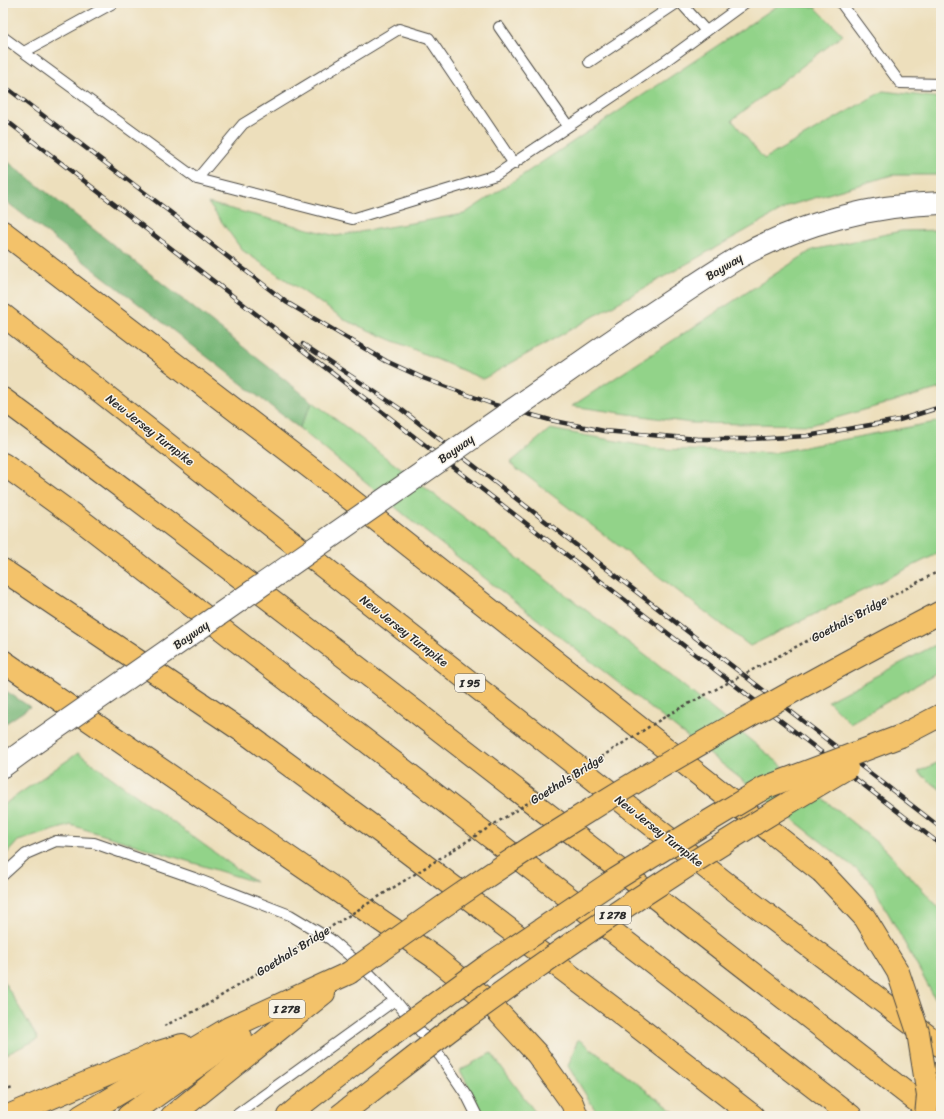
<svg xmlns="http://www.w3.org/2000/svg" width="944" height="1119" font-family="Sriracha,sans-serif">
<rect width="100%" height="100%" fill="#f7f3e8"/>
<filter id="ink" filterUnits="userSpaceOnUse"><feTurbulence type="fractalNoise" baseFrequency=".025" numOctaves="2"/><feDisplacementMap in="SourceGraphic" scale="8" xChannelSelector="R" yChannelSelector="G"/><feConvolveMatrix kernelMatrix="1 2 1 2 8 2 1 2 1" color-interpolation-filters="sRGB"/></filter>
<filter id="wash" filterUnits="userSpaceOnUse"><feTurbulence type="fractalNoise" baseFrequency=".012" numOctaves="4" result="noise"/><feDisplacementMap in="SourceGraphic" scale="16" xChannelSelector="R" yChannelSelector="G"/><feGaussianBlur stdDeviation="0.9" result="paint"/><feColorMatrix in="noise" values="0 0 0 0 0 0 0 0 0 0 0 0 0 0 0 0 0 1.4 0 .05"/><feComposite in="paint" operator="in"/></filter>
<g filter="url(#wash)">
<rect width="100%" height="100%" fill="#eddfbc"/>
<g fill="#92d389" stroke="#5e7f5a">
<path d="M 780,4 L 815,7 L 843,35 L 732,120 L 764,159 L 883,91 L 941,98 L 941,175 L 892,175 L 791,205 L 483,379 L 347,321 L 242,250 L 208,203 L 336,236 L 464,214 Z"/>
<path d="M 941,230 L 941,388 L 811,425 L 691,423 L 572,406 L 812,250 L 901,231 Z"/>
<path d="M 313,402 L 654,662 L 885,849 L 941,910 L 941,1006 L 938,1004 L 870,880 L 417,525 L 299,428 Z"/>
<path d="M 941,421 L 941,552 L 750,646 L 510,463 L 550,429 L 661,449 L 773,453 Z"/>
<path d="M 941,642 L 941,671 L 850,723 L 828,701 Z"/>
<path d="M 78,753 L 255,882 L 71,825 L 18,841 L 3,858 L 3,805 Z"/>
<path d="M 941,761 L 941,790 L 918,772 Z"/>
<path d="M 3,980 L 38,1039 L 3,1056 Z"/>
<path d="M 578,1039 L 680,1116 L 599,1116 L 568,1066 Z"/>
<path d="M 491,1053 L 538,1116 L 484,1116 L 460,1070 Z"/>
</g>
<g fill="#75b575" stroke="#507050">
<path d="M 3,158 L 313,402 L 299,428 L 3,199 Z"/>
<path d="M 3,689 L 30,707 L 3,725 Z"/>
</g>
</g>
<g filter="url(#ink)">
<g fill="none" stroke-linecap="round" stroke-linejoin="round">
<defs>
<g id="service">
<path d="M 681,3 L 706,31"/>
<path d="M 841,3 L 900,83 L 941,84"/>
<path d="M 499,27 L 568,126"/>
<path d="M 3,37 L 197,179 L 352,219 L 496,175 L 664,62 L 745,3"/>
<path d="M 24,52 L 113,3"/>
<path d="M 589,62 L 677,3"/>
<path d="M 197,179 L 243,124 L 399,29 L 429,38 L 514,164"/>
<path d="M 3,875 L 26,854 L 56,841 L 94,843 L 197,879 L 290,915 L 330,939 L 364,968 L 395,1000 L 440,1056 L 467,1096 L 477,1116"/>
<path d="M 235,1116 L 395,1000"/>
</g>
<g id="tertiary">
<path d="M 577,365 C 610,342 644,319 677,297 C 698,283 719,269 741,256 C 802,223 872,205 941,203"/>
<path d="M 3,766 L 25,750"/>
</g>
<g id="motorway">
<path d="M 3,232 L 316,472 L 822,872"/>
<path d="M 3,315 L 732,888 L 941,1046"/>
<path d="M 3,399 C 318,632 626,876 936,1116"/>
<path d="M 3,464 L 87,525 L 851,1116"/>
<path d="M 3,570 L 251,737 L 406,851 L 616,1010 L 753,1116"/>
<path d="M 3,661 L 434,957 L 489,1002 L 537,1054 L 572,1103 L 577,1116"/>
<path d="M 901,736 L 941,715"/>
<path d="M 8,1116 L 159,1052 L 182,1045"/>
<path d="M 81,1116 L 229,1028 L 349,973"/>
<path d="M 128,1116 L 225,1046 L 241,1037"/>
<path d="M 172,1116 L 324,993"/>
<path d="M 288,1116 L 300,1106"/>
</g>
</defs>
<use href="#service" stroke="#484641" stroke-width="12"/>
<use href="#tertiary" stroke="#484641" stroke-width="24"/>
<use href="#motorway" stroke="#484641" stroke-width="24"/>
<g stroke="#484641" stroke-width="2.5" stroke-dasharray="3 3" stroke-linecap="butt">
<path d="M 164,1026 L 205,1006"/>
<path d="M 3,1091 L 13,1088"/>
</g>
<use href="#service" stroke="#fff" stroke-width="10"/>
<use href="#tertiary" stroke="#fff" stroke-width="22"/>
<use href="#motorway" stroke="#f3c26a" stroke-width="22"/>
<defs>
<g id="rail">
<path d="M 3,85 L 170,212 L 286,302 L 386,361 L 423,378 L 495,405 L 550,420 L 604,431 L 698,439 L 750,439 L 807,436 L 899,420 L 941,407"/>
<path d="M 3,118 L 941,845"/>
<path d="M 303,344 L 402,410 L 941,828"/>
</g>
</defs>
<use href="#rail" stroke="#2b2b2b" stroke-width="4.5"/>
<use href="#rail" stroke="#f7f3e8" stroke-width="3" stroke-dasharray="9" stroke-linecap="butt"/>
<defs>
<path id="tertiary-bridge" d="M 25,750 L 577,365"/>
<g id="motorway-bridge">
<path d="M 822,872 L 865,918 L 898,972 L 918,1032 L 928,1095 L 926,1116"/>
<path d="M 349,973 C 422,921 495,869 571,822 C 691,746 815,678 941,612"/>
<path d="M 300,1106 L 372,1050 L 488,965 L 616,879 L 709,821 L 764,788 L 901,736"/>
<path d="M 339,1116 C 380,1085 420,1052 462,1021 C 586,930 714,846 847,768"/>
</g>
</defs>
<use href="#tertiary-bridge" stroke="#484641" stroke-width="24" stroke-linecap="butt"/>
<use href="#motorway-bridge" stroke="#484641" stroke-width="24" stroke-linecap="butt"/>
<path stroke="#484641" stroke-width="2.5" stroke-dasharray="3 3" stroke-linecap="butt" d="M 205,1006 L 671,713 L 941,570"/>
<use href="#tertiary-bridge" stroke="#fff" stroke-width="22"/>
<use href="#motorway-bridge" stroke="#f3c26a" stroke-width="22"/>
</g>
</g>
<g text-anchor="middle" stroke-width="3" stroke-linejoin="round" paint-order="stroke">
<g fill="#f7f3e8" stroke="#686764" stroke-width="1">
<rect x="455" y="674" width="30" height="18" rx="3"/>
<rect x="595" y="906" width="36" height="18" rx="3"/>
<rect x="269" y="1000" width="36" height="18" rx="3"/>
</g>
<g font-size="11" font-weight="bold" fill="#2b2b2b">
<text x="470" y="687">I 95</text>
<text x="613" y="919">I 278</text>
<text x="287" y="1013">I 278</text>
</g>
<g font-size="12" fill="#2b2b2b" stroke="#f7f3e8">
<text transform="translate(724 267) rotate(-31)" y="4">Bayway</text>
<text transform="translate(150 430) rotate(38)" y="4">New Jersey Turnpike</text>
<text transform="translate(456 449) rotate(-35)" y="4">Bayway</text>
<text transform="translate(849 619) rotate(-28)" y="4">Goethals Bridge</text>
<text transform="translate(404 631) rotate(38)" y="4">New Jersey Turnpike</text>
<text transform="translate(191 635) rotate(-35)" y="4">Bayway</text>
<text transform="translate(567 779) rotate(-32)" y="4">Goethals Bridge</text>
<text transform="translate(659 831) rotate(38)" y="4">New Jersey Turnpike</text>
<text transform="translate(293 951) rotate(-32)" y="4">Goethals Bridge</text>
</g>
</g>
<rect width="944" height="1119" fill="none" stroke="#f7f3e8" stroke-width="16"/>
</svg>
